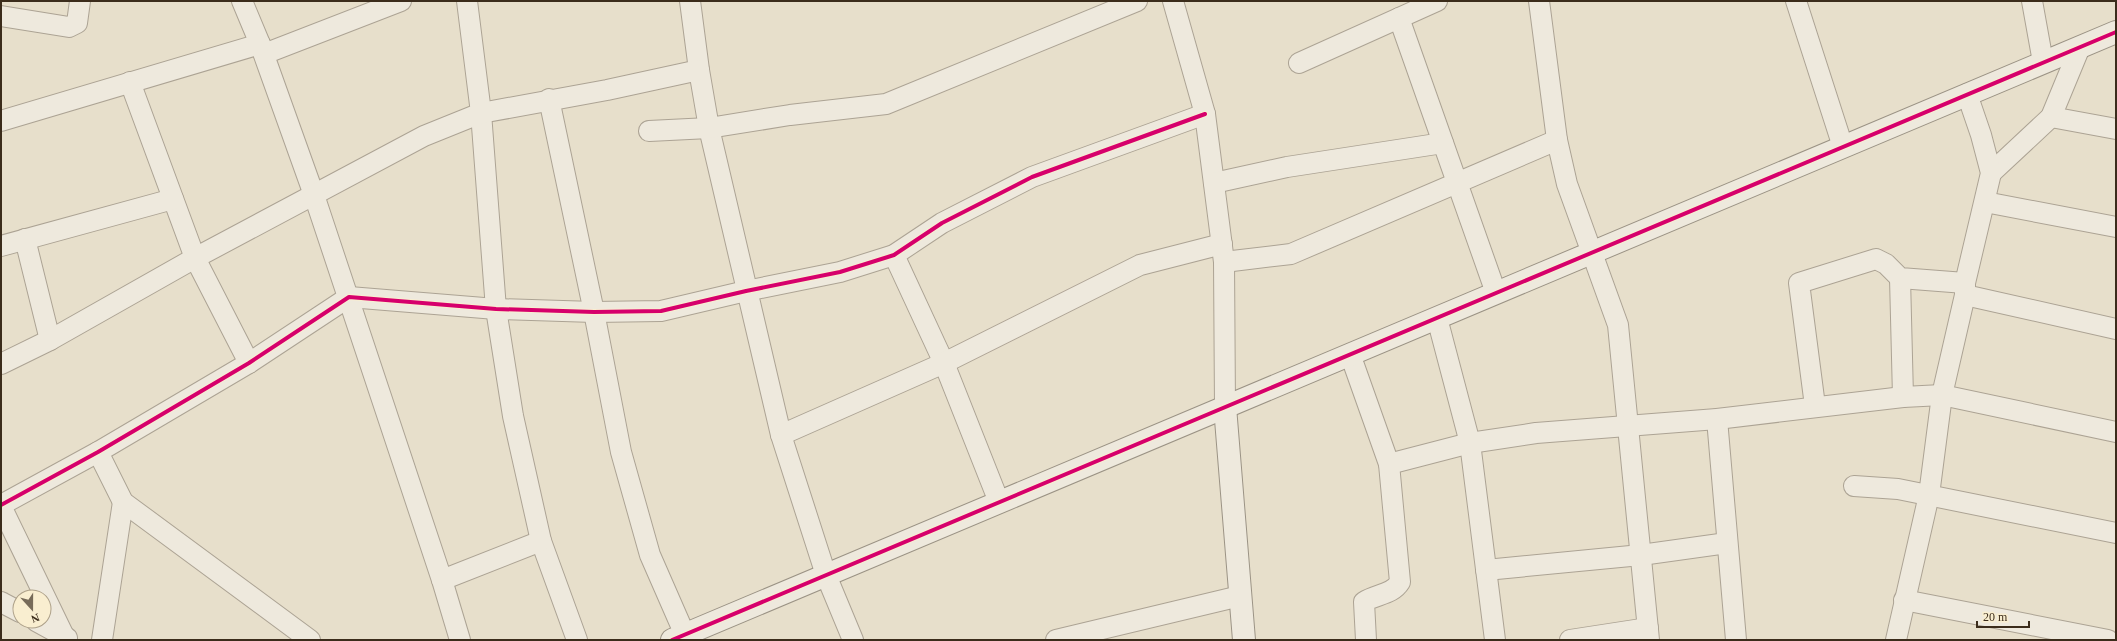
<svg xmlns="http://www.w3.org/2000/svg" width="2117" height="641" font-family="'Times New Roman',serif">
<rect width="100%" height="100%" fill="#e7dfcb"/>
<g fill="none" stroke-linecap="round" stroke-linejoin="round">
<defs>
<g id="street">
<path d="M 242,1 L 260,44 L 314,195 L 442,580 L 460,640"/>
<path d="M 467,1 L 481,113 L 496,309 L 513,416 L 541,541 L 577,640"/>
<path d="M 690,1 L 699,70 L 709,128 L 781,435 L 826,575 L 853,640"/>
<path d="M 1173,1 L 1205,114 L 1224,262 L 1225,407"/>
<path d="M 1539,1 L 1557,140 L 1567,184 L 1618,325 L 1649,640"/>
<path d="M 1796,1 L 1843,147"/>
<path d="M 2032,1 L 2043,62"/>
<path d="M 1,16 L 69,27 L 77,23 L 80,1"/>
<path d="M 1399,18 L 1496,293"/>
<path d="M 264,54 L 401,1"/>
<path d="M 1299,63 L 1437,1"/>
<path d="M 130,82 L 195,258 L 249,363"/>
<path d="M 549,99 L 594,312 L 621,452 L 650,555 L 685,635"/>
<path d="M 2051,117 L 2116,129"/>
<path d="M 1,121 L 260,44"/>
<path d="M 649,131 L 709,128 L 790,115 L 886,104 L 1137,1"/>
<path d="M 1991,173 L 2051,117 L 2080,47"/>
<path d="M 1214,183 L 1287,167 L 1443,143"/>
<path d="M 1985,202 L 2116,227"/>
<path d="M 25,239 L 50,340"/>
<path d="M 1,246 L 173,199"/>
<path d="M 894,255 L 944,363 L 999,502"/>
<path d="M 1224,262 L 1291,254 L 1557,140"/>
<path d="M 1900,278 L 1903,397"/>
<path d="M 1965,295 L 2116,329"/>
<path d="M 1437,318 L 1470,443 L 1495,640"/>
<path d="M 1350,354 L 1389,464 L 1400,582 C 1392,595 1376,594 1364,602 L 1366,640"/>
<path d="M 1,364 L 50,340 L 195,258 L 424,136 L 481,113 L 607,90 L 699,70"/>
<path d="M 1815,406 L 1799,283 L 1876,259 L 1886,264 L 1900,278 L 1965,283"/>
<path d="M 1717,419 L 1736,640"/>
<path d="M 781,435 L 944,363 L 1140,265 L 1222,244"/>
<path d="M 98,452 L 123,502 L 310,640"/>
<path d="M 1389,464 L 1470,443 L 1536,433 L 1717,419 L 1903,397 L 1942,395 L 2116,432"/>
<path d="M 1854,486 L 1898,489 L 2116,533"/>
<path d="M 1,505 L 98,452 L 249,363 L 349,297 L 496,309 L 594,312 L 661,311 L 746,291 L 840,272 L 894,255 L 942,223 L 1032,177 L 1205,114"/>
<path d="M 1,506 L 64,636"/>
<path d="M 1486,570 L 1641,555 L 1727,543"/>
<path d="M 442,580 L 541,541"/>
<path d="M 1904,600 L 2108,640"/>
<path d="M 1,602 L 20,612"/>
<path d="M 36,621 L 67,638"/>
<path d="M 102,640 L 123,502"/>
<path d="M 1056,640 L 1240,596"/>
<path d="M 1570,640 L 1648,628"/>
<path d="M 1896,640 L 1929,495 L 1942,395 L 1965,295 L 1965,283 L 1991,173 L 1981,135 L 1967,94"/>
</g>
<g id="secondary">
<path d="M 1225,407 L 1244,640"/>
<path d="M 672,640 L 2116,32"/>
</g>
</defs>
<use href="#street" stroke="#aca394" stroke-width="22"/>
<use href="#secondary" stroke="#9b9385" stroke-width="24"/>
<use href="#street" stroke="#eee9dd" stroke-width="20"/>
<use href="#secondary" stroke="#eee9dd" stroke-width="22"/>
<defs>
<g id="cycleway">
<path d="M 1,505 L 98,452 L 249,363 L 349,297 L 496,309 L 594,312 L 661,311 L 746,291 L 840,272 L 894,255 L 942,223 L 1032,177 L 1205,114"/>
<path d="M 672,640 L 2116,32"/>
</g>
</defs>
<use href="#cycleway" stroke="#f9eed0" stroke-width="6"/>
<use href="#cycleway" stroke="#d6006c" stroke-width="4"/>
</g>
<rect width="2117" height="641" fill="none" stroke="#3b2c1b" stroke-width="4"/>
<g transform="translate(32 609) rotate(159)"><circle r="19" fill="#f9eed0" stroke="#ada088"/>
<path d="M0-3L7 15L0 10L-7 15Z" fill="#776b59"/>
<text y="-6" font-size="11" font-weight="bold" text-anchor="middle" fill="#3b2c1b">N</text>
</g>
<path d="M1977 621v6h52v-6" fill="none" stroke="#3b2c1b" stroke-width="2"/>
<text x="1983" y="621" font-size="12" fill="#3b2c1b" stroke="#f9eed0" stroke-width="3" paint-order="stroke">20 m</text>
</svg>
